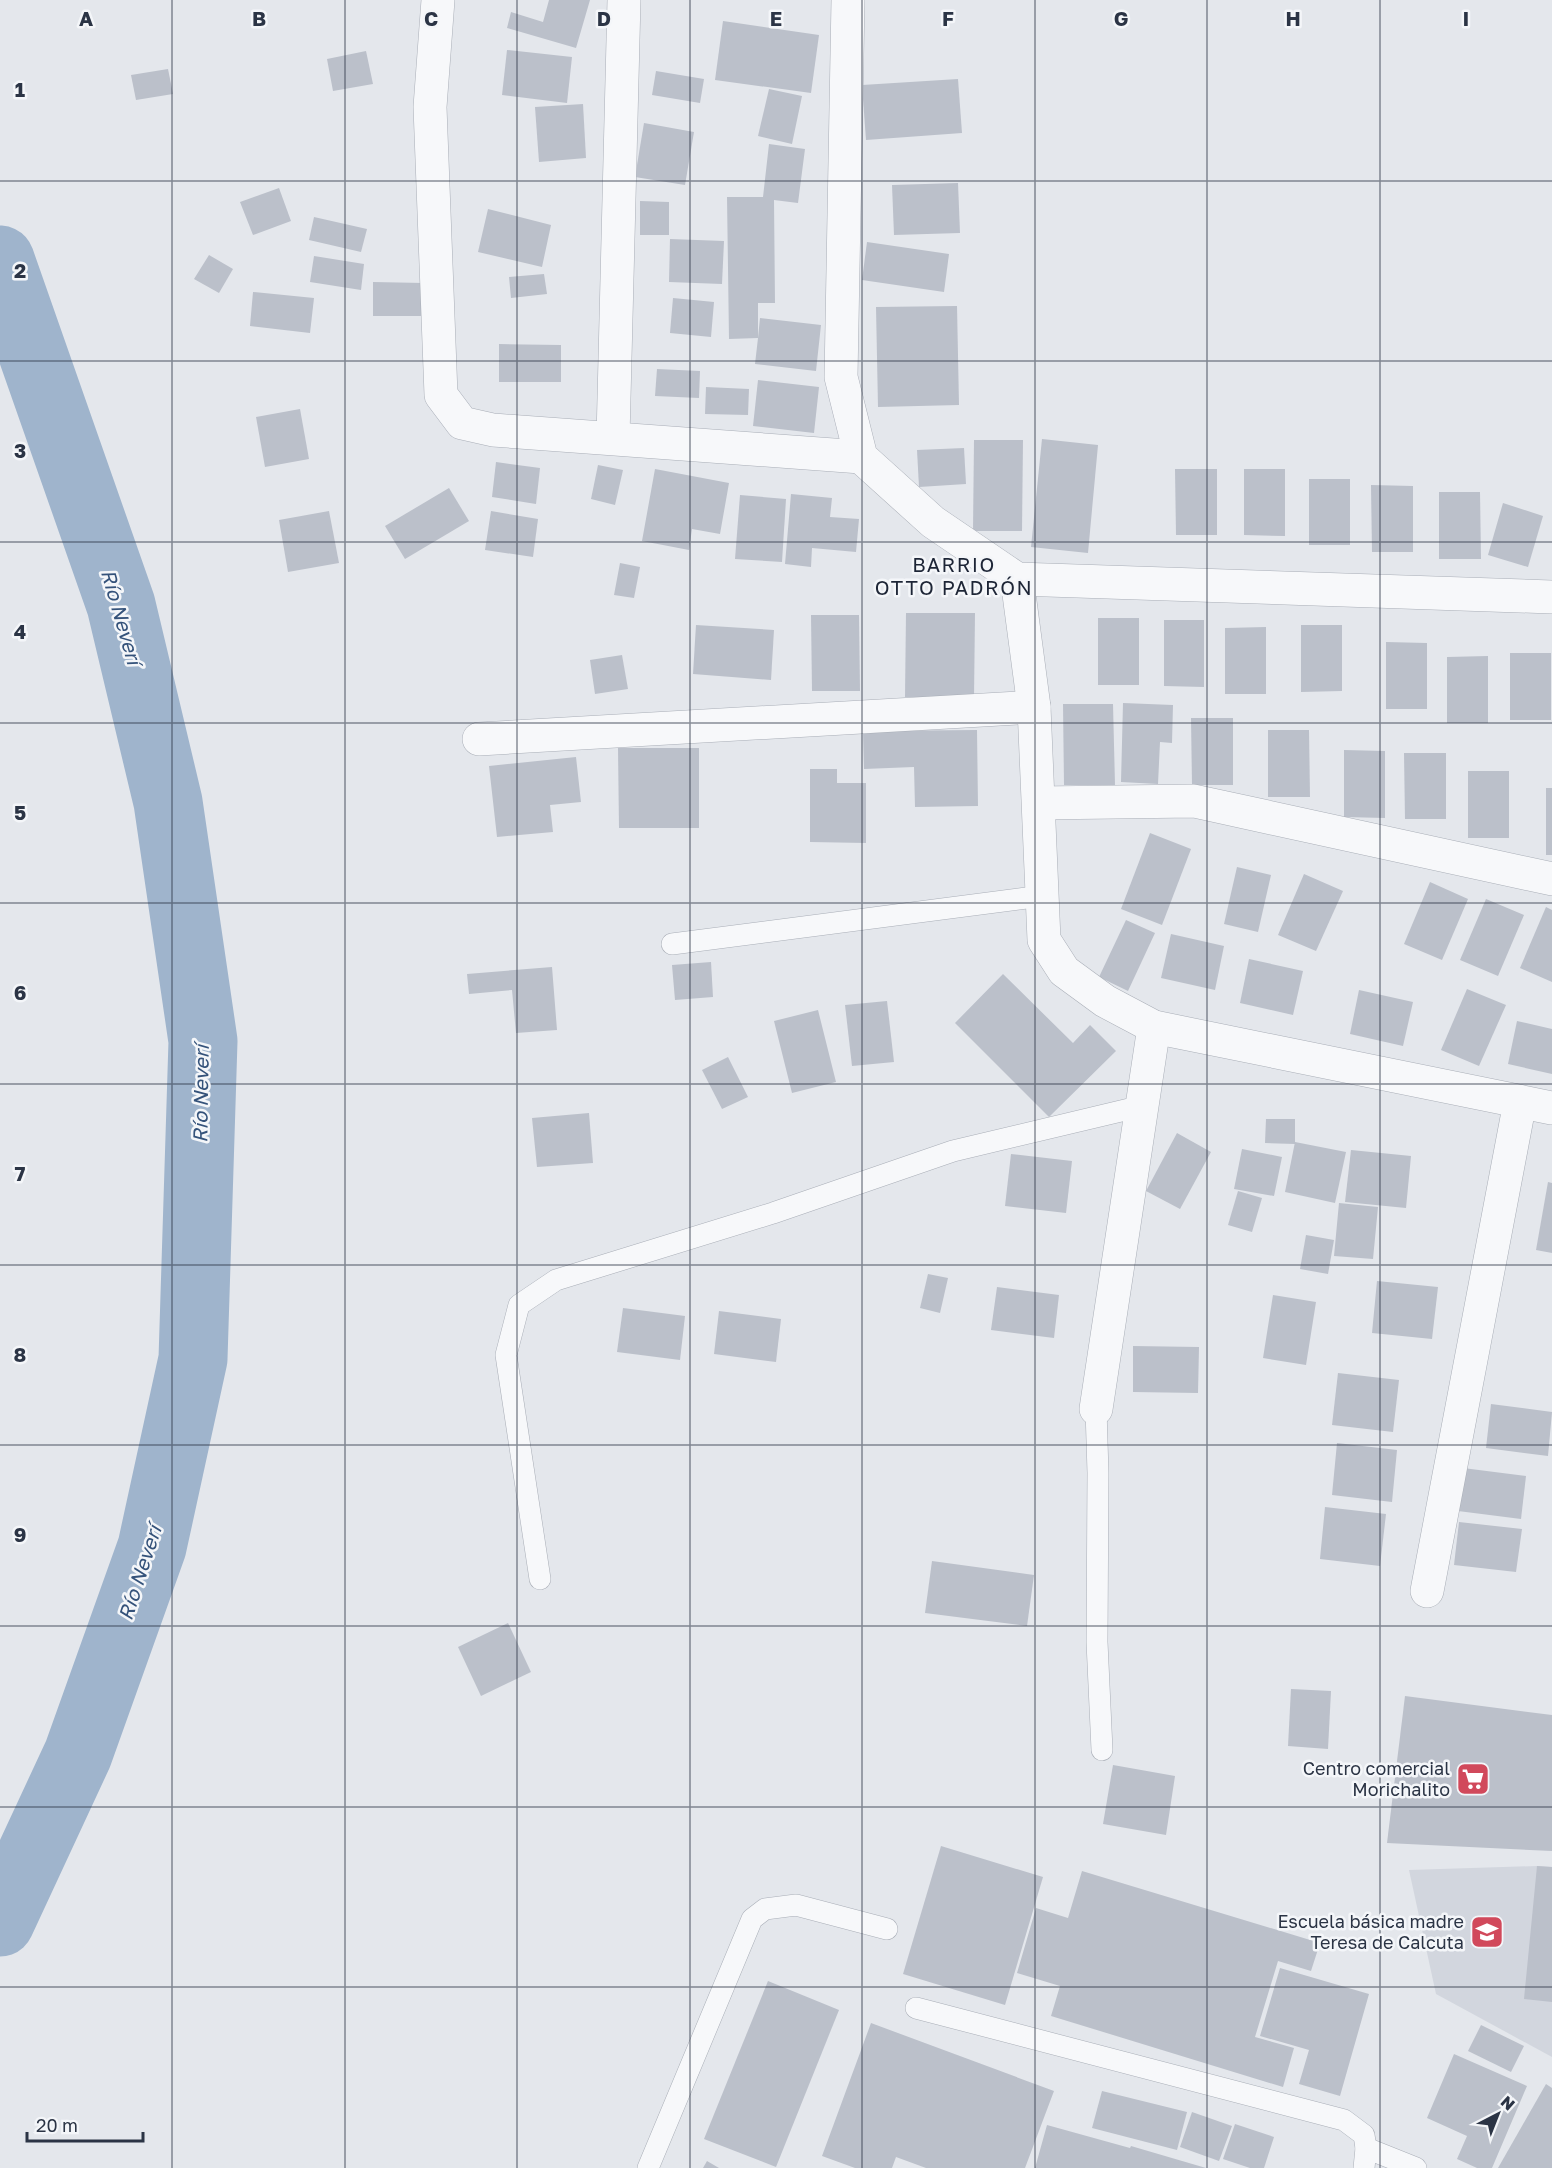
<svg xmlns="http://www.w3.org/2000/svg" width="1552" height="2168" font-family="'Golos Text',sans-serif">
<rect width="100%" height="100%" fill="#e4e7ec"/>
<path fill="#d2d6de" d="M 1537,1866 L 1552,1867 L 1552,2057 L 1436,1994 L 1409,1870 Z"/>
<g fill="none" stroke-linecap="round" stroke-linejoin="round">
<path stroke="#9fb4cc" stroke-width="69" d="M 0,260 L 121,605 L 168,802 L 203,1041 L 193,1359 L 152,1547 L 78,1754 L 0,1922"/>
</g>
<g fill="#bbc0ca">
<path d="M 549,0 L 590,0 L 576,48 L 507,28 L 511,12 L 543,22 Z"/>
<path d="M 723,21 L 819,35 L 811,93 L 715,80 Z"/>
<path d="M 507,50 L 572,57 L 567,103 L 502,95 Z"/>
<path d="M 366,51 L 373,84 L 333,91 L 327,59 Z"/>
<path d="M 168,69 L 173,94 L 136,100 L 131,75 Z"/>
<path d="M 656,71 L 704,79 L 700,103 L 652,95 Z"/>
<path d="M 958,79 L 962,133 L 866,140 L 862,85 Z"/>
<path d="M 769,89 L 802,96 L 792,144 L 758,136 Z"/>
<path d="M 583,104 L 586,158 L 539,162 L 535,107 Z"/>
<path d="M 644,123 L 694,132 L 685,185 L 635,177 Z"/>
<path d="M 769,144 L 805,149 L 798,203 L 774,200 L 775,303 L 758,303 L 758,338 L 760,318 L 821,325 L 816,371 L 755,364 L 758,338 L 729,339 L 727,197 L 763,197 Z"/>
<path d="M 958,183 L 960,233 L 894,235 L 892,185 Z"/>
<path d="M 279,188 L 291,221 L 253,235 L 240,202 Z"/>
<path d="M 640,201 L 669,202 L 669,235 L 640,235 Z"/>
<path d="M 488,209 L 551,225 L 542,267 L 478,252 Z"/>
<path d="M 314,217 L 367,229 L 361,252 L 309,240 Z"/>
<path d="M 670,239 L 724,241 L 722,284 L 669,282 Z"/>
<path d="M 867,242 L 949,254 L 944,292 L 862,280 Z"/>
<path d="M 209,255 L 233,269 L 219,293 L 194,279 Z"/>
<path d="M 314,256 L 364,264 L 361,290 L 310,282 Z"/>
<path d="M 544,274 L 547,294 L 511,298 L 509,277 Z"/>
<path d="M 373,282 L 424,283 L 424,316 L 373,316 Z"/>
<path d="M 253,292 L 314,298 L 310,333 L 250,326 Z"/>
<path d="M 673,298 L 714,302 L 711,337 L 670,333 Z"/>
<path d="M 957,306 L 959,405 L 878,407 L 876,307 Z"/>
<path d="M 499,344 L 561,345 L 561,382 L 499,382 Z"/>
<path d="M 657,369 L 700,371 L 699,398 L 655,396 Z"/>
<path d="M 758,380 L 819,387 L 814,433 L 753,426 Z"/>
<path d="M 706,387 L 749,389 L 748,415 L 705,414 Z"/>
<path d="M 300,409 L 309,459 L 265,467 L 256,417 Z"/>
<path d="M 1042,439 L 1098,445 L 1088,553 L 1031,547 Z"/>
<path d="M 974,440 L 1023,440 L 1022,531 L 973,531 Z"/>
<path d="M 964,448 L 966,484 L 919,487 L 917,450 Z"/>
<path d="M 496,462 L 540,468 L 536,504 L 492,497 Z"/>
<path d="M 598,465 L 623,470 L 615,505 L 591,499 Z"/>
<path d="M 655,469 L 729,483 L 720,534 L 692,529 L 689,550 L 642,541 Z"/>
<path d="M 1175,469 L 1217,469 L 1217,535 L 1176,535 Z"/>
<path d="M 1244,469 L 1285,469 L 1285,536 L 1244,535 Z"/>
<rect x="1309" y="479" width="41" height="66"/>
<path d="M 1371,485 L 1413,486 L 1413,552 L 1372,552 Z"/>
<path d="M 449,488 L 469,521 L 405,559 L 385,526 Z"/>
<path d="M 1439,492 L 1480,492 L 1481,559 L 1439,559 Z"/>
<path d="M 791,494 L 832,498 L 830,517 L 859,519 L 856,552 L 812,548 L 811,567 L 785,564 Z"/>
<path d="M 740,495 L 786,499 L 782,562 L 735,559 Z"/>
<path d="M 1503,503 L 1543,516 L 1528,567 L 1488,555 Z"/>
<path d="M 329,511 L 339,563 L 288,572 L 279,520 Z"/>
<path d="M 491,511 L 538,519 L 533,557 L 485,550 Z"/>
<path d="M 620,563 L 640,567 L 634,598 L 614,595 Z"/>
<path d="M 906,613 L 975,613 L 974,698 L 905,697 Z"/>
<path d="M 811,615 L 859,615 L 860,691 L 812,691 Z"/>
<rect x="1098" y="618" width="41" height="67"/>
<path d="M 1164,620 L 1204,620 L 1204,687 L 1164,686 Z"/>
<path d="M 696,625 L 774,630 L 771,680 L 693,674 Z"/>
<path d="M 1301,625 L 1342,625 L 1342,691 L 1301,692 Z"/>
<path d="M 1266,627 L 1266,694 L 1225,694 L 1225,628 Z"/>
<path d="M 1386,642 L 1427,643 L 1427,709 L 1386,709 Z"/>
<rect x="1510" y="653" width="41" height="67"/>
<path d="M 622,655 L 628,689 L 595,694 L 590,660 Z"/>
<path d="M 1488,656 L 1488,723 L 1447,723 L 1447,657 Z"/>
<path d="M 1123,703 L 1173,705 L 1172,743 L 1160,742 L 1158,784 L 1121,782 Z"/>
<path d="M 1063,704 L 1113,704 L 1115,785 L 1064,785 Z"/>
<path d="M 1191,718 L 1233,718 L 1233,785 L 1192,785 Z"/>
<path d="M 977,730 L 978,806 L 915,807 L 914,767 L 864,769 L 863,731 Z"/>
<path d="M 1268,730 L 1309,730 L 1310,797 L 1268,797 Z"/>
<path d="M 618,748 L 699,748 L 699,828 L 619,828 Z"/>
<path d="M 1344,750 L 1385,751 L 1385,818 L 1344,817 Z"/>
<path d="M 1404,753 L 1446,753 L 1446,819 L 1405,819 Z"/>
<path d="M 576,757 L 581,802 L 550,805 L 553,832 L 497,837 L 489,766 Z"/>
<path d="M 810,769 L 837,769 L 837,783 L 866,783 L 866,843 L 810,842 Z"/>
<rect x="1468" y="771" width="41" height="67"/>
<rect x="1546" y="788" width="6" height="67"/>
<path d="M 1150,833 L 1191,849 L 1162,925 L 1121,909 Z"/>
<path d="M 1237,867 L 1271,875 L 1258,932 L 1224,924 Z"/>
<path d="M 1304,874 L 1343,891 L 1316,951 L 1278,935 Z"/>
<path d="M 1430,882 L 1468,899 L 1442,960 L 1404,944 Z"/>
<path d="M 1486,899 L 1524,915 L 1498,976 L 1460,960 Z"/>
<path d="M 1546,907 L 1552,910 L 1552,982 L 1520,968 Z"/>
<path d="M 1126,920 L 1155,933 L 1128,991 L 1099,977 Z"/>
<path d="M 1171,934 L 1224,946 L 1215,990 L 1161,978 Z"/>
<path d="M 1249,959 L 1303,971 L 1293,1015 L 1240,1003 Z"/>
<path d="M 711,962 L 713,997 L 675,1000 L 672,965 Z"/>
<path d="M 552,967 L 557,1030 L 516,1033 L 512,990 L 469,994 L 467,974 Z"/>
<path d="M 1003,974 L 1073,1043 L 1090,1025 L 1116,1051 L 1049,1117 L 955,1023 Z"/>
<path d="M 1467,989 L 1506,1005 L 1479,1066 L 1441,1050 Z"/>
<path d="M 1359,990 L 1413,1002 L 1403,1046 L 1350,1034 Z"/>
<path d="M 887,1001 L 894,1062 L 852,1066 L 845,1005 Z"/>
<path d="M 818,1010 L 836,1082 L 792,1093 L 774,1021 Z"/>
<path d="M 1517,1021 L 1552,1029 L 1552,1074 L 1508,1064 Z"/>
<path d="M 728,1057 L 748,1097 L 722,1109 L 702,1070 Z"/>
<path d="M 589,1113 L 593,1163 L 537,1167 L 532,1118 Z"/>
<path d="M 1266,1119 L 1295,1119 L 1295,1144 L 1265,1143 Z"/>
<path d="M 1177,1133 L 1211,1152 L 1180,1209 L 1146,1191 Z"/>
<path d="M 1295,1142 L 1346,1152 L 1335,1203 L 1285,1192 Z"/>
<path d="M 1242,1149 L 1282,1157 L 1274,1196 L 1234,1189 Z"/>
<path d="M 1351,1150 L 1411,1156 L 1406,1208 L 1345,1202 Z"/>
<path d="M 1011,1154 L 1072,1161 L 1066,1213 L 1005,1206 Z"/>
<path d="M 1548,1182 L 1552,1183 L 1552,1253 L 1536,1250 Z"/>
<path d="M 1238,1191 L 1262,1198 L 1252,1232 L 1228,1225 Z"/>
<path d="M 1339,1203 L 1378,1207 L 1373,1259 L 1334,1256 Z"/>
<path d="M 1306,1235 L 1334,1240 L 1328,1274 L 1300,1269 Z"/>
<path d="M 928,1274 L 948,1278 L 940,1313 L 920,1308 Z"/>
<path d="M 1377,1281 L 1438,1287 L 1432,1339 L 1372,1333 Z"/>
<path d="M 997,1287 L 1059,1295 L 1054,1338 L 991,1330 Z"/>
<path d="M 1273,1295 L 1316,1302 L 1306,1365 L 1263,1358 Z"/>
<path d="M 623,1308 L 685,1316 L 680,1360 L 617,1352 Z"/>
<path d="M 719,1311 L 781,1319 L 776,1362 L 714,1354 Z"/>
<path d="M 1133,1346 L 1199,1347 L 1198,1393 L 1133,1392 Z"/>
<path d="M 1338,1373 L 1399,1380 L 1393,1432 L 1332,1425 Z"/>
<path d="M 1491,1404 L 1552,1412 L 1548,1456 L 1486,1448 Z"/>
<path d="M 1337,1443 L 1397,1450 L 1392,1502 L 1332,1495 Z"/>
<path d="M 1463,1468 L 1526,1476 L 1521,1519 L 1458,1511 Z"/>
<path d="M 1325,1507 L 1386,1514 L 1380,1566 L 1320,1559 Z"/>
<path d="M 1459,1522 L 1522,1529 L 1516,1572 L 1454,1565 Z"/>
<path d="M 932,1561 L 1034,1575 L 1027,1626 L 925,1613 Z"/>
<path d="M 508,1623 L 531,1672 L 481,1696 L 458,1647 Z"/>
<path d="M 1291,1689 L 1331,1691 L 1328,1749 L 1288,1746 Z"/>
<path d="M 1405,1696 L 1552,1715 L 1552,1851 L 1387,1843 Z"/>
<path d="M 1113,1765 L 1175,1776 L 1166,1835 L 1103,1824 Z"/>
<path d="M 941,1846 L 1043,1877 L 1005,2005 L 903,1974 Z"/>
<path d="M 1537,1866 L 1552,1867 L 1552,2002 L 1524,1999 Z"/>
<path d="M 1082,1871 L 1320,1943 L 1311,1971 L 1278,1961 L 1255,2037 L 1294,2048 L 1283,2087 L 1051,2016 L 1060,1986 L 1017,1973 L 1036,1908 L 1068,1918 Z"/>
<path d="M 1280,1968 L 1369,1994 L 1340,2096 L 1299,2084 L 1309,2050 L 1260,2036 Z"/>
<path d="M 768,1981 L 839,2010 L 776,2167 L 704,2139 Z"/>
<path d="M 871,2023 L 1054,2091 L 1025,2168 L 926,2168 L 896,2157 L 892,2168 L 855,2168 L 822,2156 Z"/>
<path d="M 1481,2025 L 1524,2046 L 1511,2072 L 1468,2051 Z"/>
<path d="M 1454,2054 L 1527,2086 L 1492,2168 L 1477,2168 L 1457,2159 L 1467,2136 L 1427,2118 Z"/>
<path d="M 1546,2084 L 1552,2088 L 1552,2168 L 1498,2168 Z"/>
<path d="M 1102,2091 L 1187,2112 L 1177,2150 L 1092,2128 Z"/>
<path d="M 1192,2112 L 1232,2126 L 1219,2161 L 1180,2147 Z"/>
<path d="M 1235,2124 L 1274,2137 L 1264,2168 L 1250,2168 L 1223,2159 Z"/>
<path d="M 1047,2125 L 1130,2148 L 1131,2146 L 1206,2168 L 1035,2168 Z"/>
<path d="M 707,2161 L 719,2168 L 703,2168 Z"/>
</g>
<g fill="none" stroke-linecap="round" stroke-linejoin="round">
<defs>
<g id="lane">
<path d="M 672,944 L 1042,896"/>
<path d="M 1096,1409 L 1098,1473 L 1097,1642 L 1102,1750"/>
<path d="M 540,1579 L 506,1355 L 519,1305 L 556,1280 L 773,1213 L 953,1151 L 1142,1106"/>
<path d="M 916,2008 L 1344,2120 L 1364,2135 L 1366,2148 L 1364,2168"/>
<path d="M 1366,2148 L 1416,2168"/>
<path d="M 648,2168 L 752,1919 L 765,1909 L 796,1905 L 887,1929"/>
</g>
<g id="street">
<path d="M 438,0 L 430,107 L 441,395 L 462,423 L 493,430 L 861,457"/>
<path d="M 848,0 L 841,377 L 861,457 L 933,522 L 1017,579 L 1552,597"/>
<path d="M 613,438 L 624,0"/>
<path d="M 1017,579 L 1034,707 L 1044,940 L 1064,971 L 1105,1001 L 1154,1027 L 1552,1108"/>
<path d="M 479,739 L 1034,707"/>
<path d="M 1039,803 L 1194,801 L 1552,879"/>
<path d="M 1096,1409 L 1154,1027"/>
<path d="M 1427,1591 L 1520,1102"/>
</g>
</defs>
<use href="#lane" stroke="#a9aeb7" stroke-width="22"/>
<use href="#street" stroke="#a9aeb7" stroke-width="34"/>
<use href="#lane" stroke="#f7f8fa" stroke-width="21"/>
<use href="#street" stroke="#f7f8fa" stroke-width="33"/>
</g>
<path fill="none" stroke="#2b3445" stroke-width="1.5" stroke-opacity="0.55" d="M 172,0 L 172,2168M 345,0 L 345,2168M 517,0 L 517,2168M 690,0 L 690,2168M 862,0 L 862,2168M 1035,0 L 1035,2168M 1207,0 L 1207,2168M 1380,0 L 1380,2168M 0,181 L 1552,181M 0,361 L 1552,361M 0,542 L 1552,542M 0,723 L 1552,723M 0,903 L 1552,903M 0,1084 L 1552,1084M 0,1265 L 1552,1265M 0,1445 L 1552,1445M 0,1626 L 1552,1626M 0,1807 L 1552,1807M 0,1987 L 1552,1987"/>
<defs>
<symbol id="supermarket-square" viewBox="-11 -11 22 22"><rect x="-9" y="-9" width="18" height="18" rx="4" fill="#d1495b" stroke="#f4f6f9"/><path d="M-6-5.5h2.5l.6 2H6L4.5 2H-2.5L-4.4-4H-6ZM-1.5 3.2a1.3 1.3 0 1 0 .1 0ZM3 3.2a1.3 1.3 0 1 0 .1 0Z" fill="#fff"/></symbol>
<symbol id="school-square" viewBox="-11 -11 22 22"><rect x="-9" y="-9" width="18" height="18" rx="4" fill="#d1495b" stroke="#f4f6f9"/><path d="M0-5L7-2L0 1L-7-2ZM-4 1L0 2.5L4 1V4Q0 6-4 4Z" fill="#fff"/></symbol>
</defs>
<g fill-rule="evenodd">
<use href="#supermarket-square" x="1454" y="1760" width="38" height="38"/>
<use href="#school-square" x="1468" y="1913" width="38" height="38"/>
</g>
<g text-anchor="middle" stroke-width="5" stroke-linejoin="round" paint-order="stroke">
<g font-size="18" fill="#2b3445" stroke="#f4f6f9" text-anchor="end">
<text x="1450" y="1775">Centro comercial<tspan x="1450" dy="21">Morichalito</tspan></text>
<text x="1464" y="1928">Escuela básica madre<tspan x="1464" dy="21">Teresa de Calcuta</tspan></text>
</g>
<g font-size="20" letter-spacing="1.5" fill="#1d2536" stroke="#f4f6f9">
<text x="954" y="572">BARRIO<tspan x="954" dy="23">OTTO PADRÓN</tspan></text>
</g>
<g font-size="20" font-style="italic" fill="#34527a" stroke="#f4f6f9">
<text transform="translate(121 617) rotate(74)" y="7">Río Neverí</text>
<text transform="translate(201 1094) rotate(-89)" y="7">Río Neverí</text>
<text transform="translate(140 1573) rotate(-72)" y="7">Río Neverí</text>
</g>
</g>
<g font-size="20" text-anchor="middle" font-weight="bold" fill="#2b3445" stroke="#f4f6f9" stroke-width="5" stroke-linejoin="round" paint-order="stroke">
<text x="86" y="26">A</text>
<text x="259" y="26">B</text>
<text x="431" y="26">C</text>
<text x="604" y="26">D</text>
<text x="776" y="26">E</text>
<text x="948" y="26">F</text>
<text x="1121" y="26">G</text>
<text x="1293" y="26">H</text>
<text x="1466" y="26">I</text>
<text x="20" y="97">1</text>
<text x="20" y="278">2</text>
<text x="20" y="458">3</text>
<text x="20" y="639">4</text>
<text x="20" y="820">5</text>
<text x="20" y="1000">6</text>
<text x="20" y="1181">7</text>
<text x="20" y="1362">8</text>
<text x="20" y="1542">9</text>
</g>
<g transform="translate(1498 2114) rotate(42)" stroke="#f4f6f9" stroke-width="4.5" paint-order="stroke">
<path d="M0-4.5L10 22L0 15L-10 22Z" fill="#2b3445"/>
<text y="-9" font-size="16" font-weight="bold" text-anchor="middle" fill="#2b3445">N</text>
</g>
<path d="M27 2132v9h116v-9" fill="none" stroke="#2b3445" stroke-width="3"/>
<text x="36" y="2132" font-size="18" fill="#2b3445" stroke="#f4f6f9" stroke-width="4.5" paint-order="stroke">20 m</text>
</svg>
